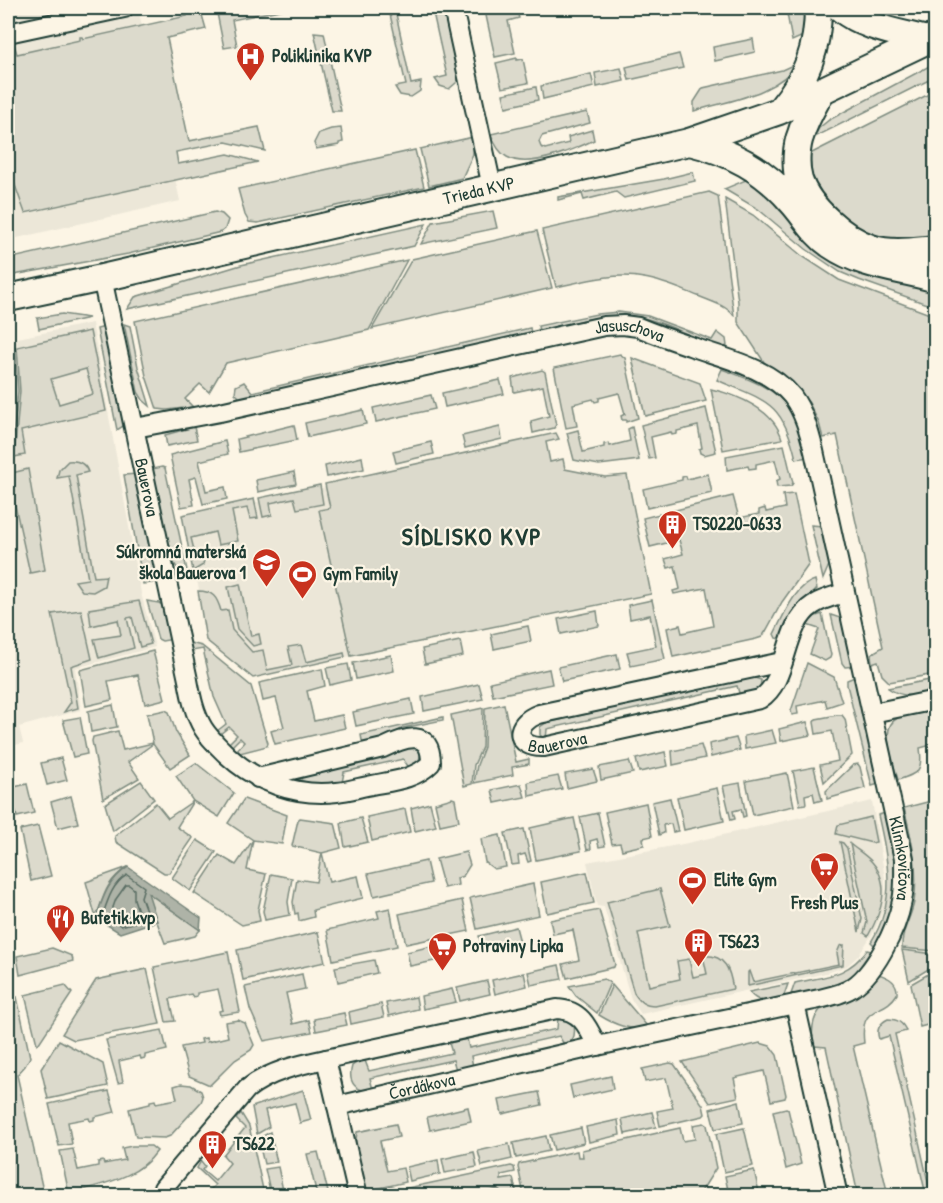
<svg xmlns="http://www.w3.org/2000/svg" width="943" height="1203" font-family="'Patrick Hand',sans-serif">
<rect width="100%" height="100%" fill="#fcf5e5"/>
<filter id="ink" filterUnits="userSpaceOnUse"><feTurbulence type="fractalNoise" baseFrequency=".0167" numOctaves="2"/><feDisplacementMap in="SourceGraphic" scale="12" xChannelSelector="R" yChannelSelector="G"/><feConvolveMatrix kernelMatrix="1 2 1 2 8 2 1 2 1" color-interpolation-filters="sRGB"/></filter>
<g filter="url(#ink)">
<g fill="#ece7d8">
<path d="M 8,8 L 138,8 L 180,201 L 8,240 Z"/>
<path d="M 92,323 L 141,593 L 155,647 L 75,668 L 81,710 L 19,727 L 23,743 L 8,747 L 8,340 Z"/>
<path d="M 326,487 L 330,508 L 319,511 L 351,656 L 256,677 L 209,638 L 184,518 Z"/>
<path d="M 872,801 L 885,878 L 886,900 L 884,908 L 875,930 L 858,956 L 847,966 L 830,972 L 641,1014 L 631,999 L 604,907 L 597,906 L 587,862 L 683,844 Z"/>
</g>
<g fill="#dcdacc" stroke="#7e8c80" stroke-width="1.5" fill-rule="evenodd">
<path d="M 186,8 L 200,8 L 206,29 L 167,38 L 189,141 L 259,127 L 265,151 L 226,142 L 176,152 L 178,164 L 228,154 L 258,162 L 25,213 L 8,166 L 8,43 L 13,41 L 17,54 L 80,40 L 80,37 L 82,37 L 83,39 L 187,16 Z"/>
<path d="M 216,8 L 289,8 L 232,20 L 237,46 L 224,48 Z"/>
<path d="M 379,8 L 398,8 L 395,9 L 411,84 L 421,82 L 420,91 L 411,97 L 400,95 L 395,87 L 406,85 L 389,10 L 379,12 Z"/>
<path d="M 432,8 L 445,8 L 460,74 L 457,82 L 449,89 L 440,86 L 435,79 L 447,76 Z"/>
<path d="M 488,8 L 516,8 L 519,18 L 508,21 L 515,53 L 495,57 L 485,11 Z"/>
<path d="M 786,8 L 813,8 L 812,32 L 792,41 Z"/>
<path d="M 314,32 L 324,33 L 341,111 L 332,111 Z"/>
<path d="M 753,39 L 755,52 L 715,61 L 713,47 Z"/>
<path d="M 679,54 L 683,68 L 629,80 L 626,67 Z"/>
<path d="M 517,58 L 517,60 L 523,59 L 528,83 L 502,88 L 496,63 Z"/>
<path d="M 799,62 C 776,95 731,100 694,111 L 694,102 L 703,88 L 782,70 Z"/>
<path d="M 935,63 L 935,77 L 813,138 L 819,128 L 829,120 Z"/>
<path d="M 621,68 L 624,81 L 597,87 L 595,73 Z"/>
<path d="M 591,74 L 594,87 L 543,99 L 541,86 Z"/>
<path d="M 536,87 L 538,100 L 506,107 L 503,94 Z"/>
<path d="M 935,91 L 935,233 L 926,239 L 899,243 L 856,231 L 814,190 L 806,156 Z"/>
<path d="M 587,112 L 590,123 L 542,136 L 539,142 L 541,147 L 545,149 L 569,143 L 568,137 L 592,130 L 594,140 C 573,150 529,170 507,157 C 498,152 494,143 491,134 Z"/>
<path d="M 341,128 L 343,142 L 339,143 L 339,145 L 316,149 L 314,143 L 319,133 L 331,129 Z"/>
<path d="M 473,137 L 473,154 L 462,178 L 429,186 L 420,149 Z"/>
<path d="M 415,150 L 424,187 L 258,223 L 249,222 L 245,215 L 238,189 Z"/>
<path d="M 693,172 L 695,181 L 624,198 L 616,192 L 584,200 L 582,194 L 558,200 L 558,197 L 664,179 Z"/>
<path d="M 753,177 L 935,289 L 935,307 L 859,280 L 840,272 L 806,249 L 758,209 L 724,189 Z"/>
<path d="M 709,192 L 718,196 L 734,316 C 726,305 710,301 698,296 C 680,289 663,281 644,278 C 615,272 584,281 556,287 L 542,230 Z"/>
<path d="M 725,199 L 753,215 L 802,256 L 839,280 L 935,316 L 935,674 L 889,682 L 882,675 L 878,661 L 872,663 L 871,654 L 883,647 L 837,435 L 823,438 L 819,423 L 809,403 L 795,386 L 764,362 L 738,322 L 738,302 Z"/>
<path d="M 493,211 L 497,228 L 421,244 L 433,222 Z"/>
<path d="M 215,212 L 222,214 L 228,220 L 225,229 L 221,232 L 128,254 L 8,276 L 8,259 Z"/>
<path d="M 426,224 L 414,246 L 127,309 L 135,297 L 241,265 Z"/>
<path d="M 537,231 L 552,288 L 372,329 L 412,259 Z"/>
<path d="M 407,260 L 369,330 L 226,363 L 209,392 L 200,384 L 185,399 L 193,407 L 167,410 L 157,409 L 146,376 L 135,321 Z"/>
<path d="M 619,312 L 648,316 L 712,340 L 717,332 L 726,339 L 727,346 L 720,349 C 694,338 660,319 632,316 C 601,313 569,324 539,331 L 538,326 L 597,314 Z"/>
<path d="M 62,314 L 89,318 L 39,329 L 37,318 Z"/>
<path d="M 124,324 L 130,326 L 138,367 L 150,406 L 143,400 L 138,392 Z"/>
<path d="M 105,327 L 125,425 L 117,430 L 97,329 Z"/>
<path d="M 530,328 L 531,333 L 240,398 L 235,393 L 236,386 L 244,382 L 252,392 Z"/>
<path d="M 90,331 L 106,411 L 21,431 L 25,455 L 14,457 L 20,391 L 17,347 ZM 86,369 L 93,394 L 59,404 L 51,379 Z"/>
<path d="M 15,347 L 18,391 L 11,458 L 8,459 L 8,349 Z"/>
<path d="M 620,354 L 625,358 L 638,418 L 626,422 L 626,420 L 622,420 L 621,416 L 625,414 L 619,393 L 599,398 L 599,401 L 595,402 L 593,399 L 573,404 L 577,426 L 566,428 L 554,368 Z"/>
<path d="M 632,358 L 700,383 L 706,401 L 645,416 Z"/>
<path d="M 722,369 C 750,380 785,390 797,421 C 802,432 805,445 809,457 L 796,459 C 783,402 767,401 717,380 Z"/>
<path d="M 542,370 L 545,372 L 556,425 L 554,428 L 533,433 L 531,421 L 549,416 L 543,386 L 514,392 L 512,378 Z"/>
<path d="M 500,380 L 504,394 L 445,407 L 442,393 Z"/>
<path d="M 711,389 C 738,395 774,410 782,439 L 723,450 Z"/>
<path d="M 431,395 L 435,409 L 376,422 L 373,408 Z"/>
<path d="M 706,408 L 716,452 L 704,455 L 700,453 L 699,449 L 702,448 L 698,426 L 677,431 L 677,434 L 672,435 L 671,432 L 651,437 L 655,458 L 649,459 L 641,425 Z"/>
<path d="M 363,410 L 366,424 L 308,437 L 305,423 Z"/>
<path d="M 294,425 L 297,440 L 239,452 L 237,439 Z"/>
<path d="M 194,427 L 197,440 L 167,446 L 165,435 Z"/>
<path d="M 500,427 L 502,439 L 465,448 L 462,436 Z"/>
<path d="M 632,427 L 639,460 L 599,465 L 574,460 L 567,433 L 578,430 L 583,452 L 604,447 L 604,444 L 609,443 L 610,446 L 630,441 L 628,429 Z"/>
<path d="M 556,433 L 559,439 L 546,442 L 550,462 L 563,459 L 565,469 L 605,477 L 627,475 L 651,594 L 351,656 L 319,510 L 330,508 L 325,484 Z"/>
<path d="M 225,441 L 228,454 L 199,461 L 206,491 L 225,487 L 227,499 L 203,504 L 196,477 L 189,479 L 194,505 L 181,507 L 170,455 Z"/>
<path d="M 431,442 L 434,454 L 396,463 L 393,451 Z"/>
<path d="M 784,445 L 793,483 L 791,486 L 777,487 L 776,481 L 780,479 L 775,460 L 756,464 L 756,468 L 749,469 L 748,466 L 727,470 L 726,456 Z"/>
<path d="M 362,457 L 364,469 L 327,477 L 325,466 Z"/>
<path d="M 68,461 C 78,460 85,463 88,472 L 76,475 L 94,577 L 106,576 L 104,586 L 93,592 L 82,591 L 75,581 L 88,579 L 69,476 L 57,478 L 59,470 Z"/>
<path d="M 162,467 L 165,468 L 188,575 L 179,571 L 172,560 L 152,469 Z"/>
<path d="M 28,469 L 45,570 L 30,573 L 8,474 Z"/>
<path d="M 294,472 L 296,484 L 258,492 L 256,480 Z"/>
<path d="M 138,474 L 159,579 L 152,583 L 143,584 L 124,475 Z"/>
<path d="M 708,474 L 712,493 L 647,508 L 643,489 L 682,480 L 682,477 L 686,476 L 687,479 Z"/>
<path d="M 320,485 L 323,504 L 297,509 L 294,498 L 270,503 L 272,515 L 263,517 L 259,498 Z"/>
<path d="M 794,494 L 809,564 L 782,602 L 766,631 L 762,637 L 756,639 L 673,657 L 667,628 L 680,625 L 682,633 L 713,626 L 706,588 L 674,594 L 673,591 L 680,589 L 675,566 L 668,568 L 665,559 L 683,554 L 679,540 L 650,547 L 643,518 L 733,496 L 739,518 L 759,514 L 759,510 L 765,508 L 766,512 L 785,508 L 783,495 Z"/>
<path d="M 254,499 L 258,518 L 250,519 L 247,508 L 232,511 L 238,541 L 218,545 L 215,532 L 191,538 L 195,554 L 205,555 L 203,565 L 193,571 L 182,515 Z"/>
<path d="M 811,525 L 823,526 L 830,563 L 823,579 Z"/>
<path d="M 815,580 L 817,589 L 805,602 L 785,640 L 776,638 L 774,634 C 783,617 795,585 815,580 Z"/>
<path d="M 240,584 L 251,636 L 259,634 L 261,644 L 253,646 L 237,629 L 228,587 Z"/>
<path d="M 198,591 C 213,591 217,597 221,611 L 228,610 L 232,630 L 252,652 L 263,650 L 267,670 L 292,665 L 288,647 L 301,645 L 306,662 L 344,653 L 345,657 L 253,678 L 206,640 Z"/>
<path d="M 652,600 L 665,659 L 631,666 L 627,652 L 656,646 L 650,615 L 630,619 L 628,605 Z"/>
<path d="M 139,601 L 151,644 L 140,647 L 132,617 L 127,618 L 134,648 L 99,658 L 94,639 L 121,635 L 118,620 L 91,626 L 89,609 Z"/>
<path d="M 147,601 L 159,603 L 164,606 L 174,639 L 162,641 L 158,639 Z"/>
<path d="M 81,610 L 92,659 L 71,666 L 78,708 L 64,712 L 71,702 L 52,614 Z"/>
<path d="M 597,611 L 599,626 L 561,634 L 558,619 Z"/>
<path d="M 822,614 L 831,655 L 830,658 L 825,661 L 810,654 L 819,629 L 807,625 L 813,617 Z"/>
<path d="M 831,615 L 843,619 L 855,666 L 845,667 L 842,663 Z"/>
<path d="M 528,626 L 531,641 L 494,649 L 491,634 Z"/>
<path d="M 460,641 L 463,656 L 425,664 L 422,649 Z"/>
<path d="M 190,643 L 202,646 L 251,686 L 268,743 L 267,746 L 240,753 L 237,750 L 244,742 L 240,738 L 232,746 L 229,743 L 237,735 L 229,727 L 220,734 L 217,731 L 226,724 L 214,697 L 203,649 L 192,651 Z"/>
<path d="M 153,651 L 165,699 L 145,704 L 138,675 L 108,681 L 112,700 L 86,706 L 80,670 Z"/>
<path d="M 617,654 L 620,669 L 562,681 L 558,667 Z"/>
<path d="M 391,655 L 394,671 L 356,679 L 353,663 Z"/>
<path d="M 807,663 L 834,677 L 842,702 L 827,707 L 825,700 L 797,706 L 798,714 L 792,715 L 791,711 Z"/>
<path d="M 348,664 L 351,680 L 330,685 L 326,668 Z"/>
<path d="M 322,669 L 325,686 L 307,691 L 314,721 L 342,715 L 345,728 L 275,744 L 271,731 L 284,727 L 276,698 L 263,701 L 259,683 Z"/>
<path d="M 549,669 L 552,684 L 493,696 L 490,682 Z"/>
<path d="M 857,676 L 879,784 L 872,786 L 847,685 L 847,680 Z"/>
<path d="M 752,677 L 761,680 L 760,690 L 740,696 L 737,686 L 547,729 L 546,740 L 540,735 L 540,727 L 546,723 Z"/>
<path d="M 935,679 L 935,692 C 918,695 903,699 888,688 Z"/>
<path d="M 479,684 L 483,699 L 424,711 L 422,697 Z"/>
<path d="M 411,699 L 414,714 L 356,726 L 353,712 Z"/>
<path d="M 504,704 L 516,762 L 529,759 L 529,764 L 512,767 L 513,775 L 474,783 L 477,765 L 484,747 L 485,708 Z"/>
<path d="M 113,705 L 117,727 L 91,732 L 88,711 Z"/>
<path d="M 483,708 L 482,747 L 474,765 L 472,784 L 464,786 L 451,715 Z"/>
<path d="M 165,710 L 169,712 L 176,732 L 190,755 L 170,768 L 153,744 L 128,762 L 139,778 L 103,799 L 92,741 L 93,737 L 118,731 L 123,750 L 153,743 L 147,714 Z"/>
<path d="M 935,710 L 935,744 L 920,748 C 923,771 919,773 898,780 C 894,764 878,726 898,718 C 909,713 923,713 935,710 Z"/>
<path d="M 837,715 L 842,715 L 845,719 L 852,755 L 824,782 L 820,765 L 838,761 L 832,731 L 816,734 L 814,722 L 816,719 Z"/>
<path d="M 80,717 L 87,754 L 73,757 L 63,720 Z"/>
<path d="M 443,717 L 443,720 L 403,728 L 381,742 L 363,746 L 361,735 Z"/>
<path d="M 807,722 L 811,735 L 781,741 L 779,729 Z"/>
<path d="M 772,730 L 776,743 L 745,749 L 744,736 Z"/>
<path d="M 736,738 L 740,750 L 711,757 L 709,744 Z"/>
<path d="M 409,744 L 418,748 L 421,753 L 418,764 L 410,769 L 403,759 L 344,772 L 342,783 C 328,784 310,787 298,778 L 387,756 Z"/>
<path d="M 701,745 L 705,758 L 673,765 L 672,751 Z"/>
<path d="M 665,752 L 668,766 L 639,772 L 636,759 Z"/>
<path d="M 61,758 L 67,780 L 47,785 L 41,763 Z"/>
<path d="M 629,761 L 633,773 L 601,780 L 599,767 Z"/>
<path d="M 196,763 L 234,793 L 219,817 L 193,801 L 177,827 L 193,838 L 169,873 L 164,873 L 116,842 L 115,836 L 156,803 L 168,818 L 193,801 L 176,776 Z"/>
<path d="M 858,764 L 860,767 L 865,788 L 827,799 L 826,791 L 853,765 Z"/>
<path d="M 814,767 L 822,800 L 815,802 L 813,793 L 805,795 L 806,804 L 800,805 L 793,771 Z"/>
<path d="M 593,769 L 597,781 L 567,788 L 565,774 Z"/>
<path d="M 787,773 L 794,806 L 753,815 L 746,781 Z"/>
<path d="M 558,776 L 562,789 L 529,796 L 528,782 Z"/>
<path d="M 141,781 L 154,799 L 113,831 L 105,804 Z"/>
<path d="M 740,783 L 746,816 L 743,817 L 741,809 L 733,811 L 735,819 L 731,820 L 723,786 Z"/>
<path d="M 27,784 L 34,813 L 17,817 L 10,788 Z"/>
<path d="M 521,784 L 525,797 L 495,803 L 492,790 Z"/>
<path d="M 717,788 L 724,821 L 684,830 L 677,797 Z"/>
<path d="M 71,796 L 78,823 L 58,828 L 51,802 Z"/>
<path d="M 452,798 L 455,799 L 459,821 L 440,825 L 435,803 Z"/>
<path d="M 670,798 L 678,831 L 673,832 L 671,824 L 663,825 L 664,833 L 659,835 L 652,802 Z"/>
<path d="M 244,799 L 287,815 L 282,844 L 253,840 L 247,870 L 266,874 L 258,910 L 260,921 L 242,925 L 194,893 L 219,855 L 236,865 L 253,840 L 228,823 Z"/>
<path d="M 935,800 L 935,951 L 902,948 C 901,931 911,918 914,902 C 919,870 912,840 904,808 Z"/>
<path d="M 430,803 L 436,826 L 415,831 L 411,808 Z"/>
<path d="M 646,803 L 652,836 L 643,838 L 644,845 L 622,850 L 620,843 L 612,844 L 605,812 Z"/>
<path d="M 405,809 L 410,832 L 372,841 L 367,817 Z"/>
<path d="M 598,813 L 605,846 L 599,847 L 597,839 L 590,841 L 591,849 L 587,850 L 580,817 Z"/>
<path d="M 886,813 C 891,835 902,877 896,898 C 892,915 883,931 875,946 L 871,942 C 897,901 888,860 878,815 Z"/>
<path d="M 871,817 L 876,842 L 872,843 L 836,834 L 838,825 Z"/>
<path d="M 300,818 L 335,823 L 341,848 L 322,853 L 329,882 L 358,876 L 363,898 L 313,910 L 314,917 L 299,921 L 298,913 L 295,914 L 293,902 L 297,879 L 316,882 L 322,853 L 292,846 L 298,820 Z"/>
<path d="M 361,818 L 368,842 L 345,847 L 341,823 Z"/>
<path d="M 574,818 L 581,851 L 536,860 L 530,828 Z"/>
<path d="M 38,826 L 51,876 L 31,881 L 20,830 Z"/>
<path d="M 524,829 L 531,861 L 528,862 L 525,854 L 518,856 L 519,864 L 512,865 L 505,833 Z"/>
<path d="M 500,835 L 506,867 L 494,869 L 485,862 L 481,839 Z"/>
<path d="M 197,840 L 216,852 L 190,891 L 172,878 Z"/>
<path d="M 840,842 L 843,843 L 847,848 L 862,919 L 859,932 Z"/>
<path d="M 850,844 C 857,850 866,855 872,862 C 892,885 881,913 868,936 L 864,933 L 867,922 Z"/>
<path d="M 466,852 L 470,865 L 463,876 L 457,878 L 458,885 L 444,888 L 436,859 Z"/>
<path d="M 426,861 L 431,883 L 374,896 L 368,874 Z"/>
<path d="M 128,867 C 106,881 104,895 96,918 L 86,882 Z"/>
<path d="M 587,872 L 594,903 L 547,913 L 541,882 Z"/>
<path d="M 271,874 L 292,878 L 288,902 L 290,915 L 265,920 L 263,911 Z"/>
<path d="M 533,884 L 539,915 L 477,929 L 470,898 Z"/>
<path d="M 660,889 L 670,926 L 638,933 L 649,986 L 680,979 L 677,961 L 689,959 L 693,977 L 707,974 L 703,956 C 726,954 730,971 733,989 L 655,1006 C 644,1006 640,1002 634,993 L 607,902 Z"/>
<path d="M 146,893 L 148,893 L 200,930 L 195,936 L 165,943 Z"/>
<path d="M 462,900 L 469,931 L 406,944 L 399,914 Z"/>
<path d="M 390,908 L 397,946 L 333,960 L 327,930 L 379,918 L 377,911 Z"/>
<path d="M 599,910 L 615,964 L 614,967 L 567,978 L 563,964 L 579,960 L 573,930 L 553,934 L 550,920 Z"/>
<path d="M 516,927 L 520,942 L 482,950 L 479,936 Z"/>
<path d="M 318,932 L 325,962 L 243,980 L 237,950 Z"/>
<path d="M 445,943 L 449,958 L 410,966 L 407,952 Z"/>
<path d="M 844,945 L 843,965 L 748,986 L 748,972 L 749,971 L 753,982 L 839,964 L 837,953 L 840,946 Z"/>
<path d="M 52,948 L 72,956 L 73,961 L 20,975 L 17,956 Z"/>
<path d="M 867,950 L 871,951 L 852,978 L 833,986 L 790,997 L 795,983 C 826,976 847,977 867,950 Z"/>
<path d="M 902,950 L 935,954 L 935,965 L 909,981 Z"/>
<path d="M 228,952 L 240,1012 L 220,1015 L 219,1011 L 223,1010 L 218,989 L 197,993 L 197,996 L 193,997 L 191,994 L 170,999 L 175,1021 L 166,1022 L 154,967 Z"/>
<path d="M 374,960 L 377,973 L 338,982 L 335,967 Z"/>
<path d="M 559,965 L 562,979 L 531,985 L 528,972 Z"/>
<path d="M 147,969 L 160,1024 L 74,1040 L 62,1034 L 96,980 Z"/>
<path d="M 935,970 L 935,1044 L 931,1024 L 920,1027 L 911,984 Z"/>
<path d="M 524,973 L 527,986 L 495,994 L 492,980 Z"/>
<path d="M 302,974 L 305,989 L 286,993 L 293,1024 L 309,1020 L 312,1032 L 264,1041 L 250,1009 L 245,987 Z"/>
<path d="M 878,974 C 889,977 898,982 897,994 C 884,1016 859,1003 864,1043 L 853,1046 L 888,1195 L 858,1195 L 826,1047 L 814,1046 C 811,1033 811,1021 820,1010 C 826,1007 833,1006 839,1004 C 856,999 868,988 878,974 Z"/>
<path d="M 604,979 L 610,983 L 597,1013 L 576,996 L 569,986 Z"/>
<path d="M 487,981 L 490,994 L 460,1001 L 457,988 Z"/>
<path d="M 788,984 L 783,998 C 769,1001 759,1005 749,992 Z"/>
<path d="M 65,985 L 72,993 L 39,1043 L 37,1044 L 25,995 Z"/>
<path d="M 612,985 L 648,1027 C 630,1031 615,1025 599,1015 Z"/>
<path d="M 452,989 L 456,1002 L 423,1009 L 421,996 Z"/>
<path d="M 17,997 L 30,1057 L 25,1066 L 17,1075 L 44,1195 L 8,1195 L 8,999 Z"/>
<path d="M 416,997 L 418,1009 L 389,1016 L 386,1003 Z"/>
<path d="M 381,1004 L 384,1017 L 351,1024 L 349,1012 Z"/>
<path d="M 344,1013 L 347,1025 L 316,1031 L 314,1019 Z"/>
<path d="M 558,1018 L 568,1020 L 574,1026 C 576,1036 573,1042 565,1046 L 559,1036 L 471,1056 L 473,1067 L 456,1070 L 453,1060 L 370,1078 L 373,1090 C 357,1093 347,1083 352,1066 L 364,1058 L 369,1071 L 452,1053 L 449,1043 L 467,1039 L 469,1048 L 557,1029 Z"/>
<path d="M 888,1019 C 897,1019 903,1022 906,1031 L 895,1034 L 931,1195 L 926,1195 L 889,1036 L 879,1039 C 876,1030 880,1023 888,1019 Z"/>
<path d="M 238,1020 L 245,1023 L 254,1045 L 251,1050 L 235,1060 L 210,1085 L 189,1076 L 181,1047 L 202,1043 L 201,1039 L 206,1038 L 207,1042 L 228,1037 L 225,1022 Z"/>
<path d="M 162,1030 L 167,1050 L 145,1055 L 145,1058 L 141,1059 L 140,1056 L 119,1061 L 123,1082 L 118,1083 L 106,1040 Z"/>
<path d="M 59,1040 L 103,1064 L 108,1086 L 48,1099 L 41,1069 Z"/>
<path d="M 760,1043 L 770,1046 L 777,1055 L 786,1095 L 785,1098 L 771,1101 L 764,1071 L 734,1078 L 738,1097 L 710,1103 L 682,1062 Z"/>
<path d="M 670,1063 L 674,1064 L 703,1105 L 705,1114 L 703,1116 L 660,1126 L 657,1111 L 673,1108 L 666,1078 L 645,1082 L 642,1069 Z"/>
<path d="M 611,1076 L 613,1089 L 573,1098 L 570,1085 Z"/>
<path d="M 181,1084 L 191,1085 L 201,1091 L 203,1097 L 201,1102 L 170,1136 L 165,1138 L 136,1137 L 129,1109 L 150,1104 L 150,1101 L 155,1100 L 156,1103 L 177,1099 L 174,1086 Z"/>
<path d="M 303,1090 L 311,1120 L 300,1123 L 295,1103 L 265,1110 L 269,1127 L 257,1134 L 252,1107 Z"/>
<path d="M 109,1091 L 115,1112 L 94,1117 L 94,1120 L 90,1121 L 89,1118 L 68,1122 L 72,1144 L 59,1146 L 49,1104 Z"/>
<path d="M 539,1092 L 542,1105 L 502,1114 L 499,1100 Z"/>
<path d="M 739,1101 L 743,1123 L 715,1129 L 710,1109 Z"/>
<path d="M 468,1107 L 471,1121 L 430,1130 L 427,1117 Z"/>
<path d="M 786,1108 L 788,1109 L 801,1164 L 786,1169 L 773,1111 Z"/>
<path d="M 652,1112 L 656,1127 L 625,1134 L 622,1119 Z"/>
<path d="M 241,1113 L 249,1126 L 264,1194 L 205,1195 L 215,1185 L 197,1168 L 201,1161 L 205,1166 L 202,1170 L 215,1181 L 230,1163 L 223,1155 L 245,1128 L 236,1119 Z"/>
<path d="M 618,1120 L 620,1135 L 589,1142 L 586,1127 Z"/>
<path d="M 704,1123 L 707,1125 L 716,1168 L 699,1195 L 524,1195 L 518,1167 L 519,1164 L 577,1151 L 578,1157 L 583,1157 L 582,1150 L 680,1128 L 683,1141 L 695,1139 L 693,1125 Z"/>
<path d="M 396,1124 L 399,1137 L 380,1141 L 387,1171 L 403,1168 L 406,1182 L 367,1191 L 364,1189 L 355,1147 L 357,1132 Z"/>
<path d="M 581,1128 L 584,1143 L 554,1150 L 550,1135 Z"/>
<path d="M 744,1128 L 753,1166 L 724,1172 L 716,1134 Z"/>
<path d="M 270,1132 L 277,1162 L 264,1164 L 258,1139 Z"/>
<path d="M 546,1136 L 549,1151 L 516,1158 L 513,1143 Z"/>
<path d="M 509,1144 L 512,1159 L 482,1166 L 478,1151 Z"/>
<path d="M 132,1146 L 151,1146 L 157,1151 C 138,1179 100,1184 69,1194 L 60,1151 L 73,1149 L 78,1170 L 98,1166 L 98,1162 L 103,1161 L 104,1164 L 125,1160 L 122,1148 Z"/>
<path d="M 318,1152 L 328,1192 L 317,1195 L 307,1154 Z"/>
<path d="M 474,1152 L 477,1167 L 445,1173 L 442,1159 Z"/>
<path d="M 438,1160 L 440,1174 L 410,1181 L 407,1167 Z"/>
<path d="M 511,1166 L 514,1167 L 515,1172 L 501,1175 L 501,1180 L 513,1178 L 517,1195 L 501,1195 L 499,1189 L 475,1195 L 375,1195 Z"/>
<path d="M 278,1167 L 284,1195 L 271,1195 L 265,1169 Z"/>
<path d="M 754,1170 L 759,1192 L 741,1195 L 729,1195 L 725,1176 Z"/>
</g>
<path fill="#aeb3a7" stroke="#758479" stroke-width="1.5" d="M 128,867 L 201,918 L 200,930 L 148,893 L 157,921 L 120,933 L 96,918 C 103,897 108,880 128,867 Z"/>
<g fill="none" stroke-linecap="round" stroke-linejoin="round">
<g stroke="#586c62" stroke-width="1.5">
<path d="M 127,875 L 144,887 L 141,897 L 148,916 L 146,919 L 121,926 L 103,914 C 108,899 113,883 127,875 Z"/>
<path d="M 126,885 L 129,885 L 134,889 L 134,899 L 138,911 L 122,918 L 112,910 L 116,899 Z"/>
</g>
<defs>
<g id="street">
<path d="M 453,8 L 492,187"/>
<path d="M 8,33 L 124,8"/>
<path id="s1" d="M 102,278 L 188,680 C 191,696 194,713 203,728 C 209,738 219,747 227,755 C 256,782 296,797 337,792 C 348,791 361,787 372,785 C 393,781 416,779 431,763 C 431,728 405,737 383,748 L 258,778"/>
<path id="s2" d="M 135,428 L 220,412 L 604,326 L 623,325 L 638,327 C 655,334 672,340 690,346 C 723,358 768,367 792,396 C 804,412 809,431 814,451 L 904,859 C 904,873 905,887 902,901 C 897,928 874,977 848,990 C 832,998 812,1000 795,1004 L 838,1196"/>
<path id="s3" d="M 782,662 L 539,714 C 512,724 515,748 544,747 L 760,699 C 790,680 782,625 813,605 C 822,599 834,596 844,593"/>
<path d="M 872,713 L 936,700"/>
<path id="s4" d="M 337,1106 L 597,1046 L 795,1004"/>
<path d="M 163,1188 L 247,1089 C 270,1071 298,1065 326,1059"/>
<path d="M 358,1196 L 326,1059 L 557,1009 C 581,1010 588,1027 597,1046"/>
</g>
<g id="secondary">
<path d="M 840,8 C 864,28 897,32 927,40"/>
<path d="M 821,92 C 814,105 805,119 801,134 C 796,146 795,167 799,180 C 808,207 844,239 871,248 C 892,255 914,251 936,249"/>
<path d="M 781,109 C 807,77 818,49 818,8"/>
<path d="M 690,142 C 731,152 763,169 791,201 C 805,216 814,234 831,245 C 863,267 900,268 936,279"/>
<path id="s5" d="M 8,298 L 102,278 L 689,142 L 779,111 L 936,36"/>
</g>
</defs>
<use href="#street" stroke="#1f3d34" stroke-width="22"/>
<use href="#secondary" stroke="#1f3d34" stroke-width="30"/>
<use href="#street" stroke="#fcf5e5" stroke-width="18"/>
<use href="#secondary" stroke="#fcf5e5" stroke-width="26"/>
</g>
</g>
<defs>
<symbol id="hospital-pin" viewBox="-11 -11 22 30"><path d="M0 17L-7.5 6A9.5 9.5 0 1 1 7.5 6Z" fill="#c8321e" stroke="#fcf5e5"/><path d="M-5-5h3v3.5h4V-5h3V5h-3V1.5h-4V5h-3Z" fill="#fff"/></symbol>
<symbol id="building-pin" viewBox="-11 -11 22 30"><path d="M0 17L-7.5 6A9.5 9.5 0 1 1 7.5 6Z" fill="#c8321e" stroke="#fcf5e5"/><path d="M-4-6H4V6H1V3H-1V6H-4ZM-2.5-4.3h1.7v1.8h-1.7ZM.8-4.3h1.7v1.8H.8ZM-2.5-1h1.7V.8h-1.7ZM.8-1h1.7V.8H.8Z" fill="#fff"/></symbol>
<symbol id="school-pin" viewBox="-11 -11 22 30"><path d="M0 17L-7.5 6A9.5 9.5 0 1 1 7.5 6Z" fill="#c8321e" stroke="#fcf5e5"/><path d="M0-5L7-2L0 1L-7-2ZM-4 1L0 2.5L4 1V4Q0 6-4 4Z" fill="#fff"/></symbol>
<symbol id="stadium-pin" viewBox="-11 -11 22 30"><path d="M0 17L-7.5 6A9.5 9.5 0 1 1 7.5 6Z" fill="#c8321e" stroke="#fcf5e5"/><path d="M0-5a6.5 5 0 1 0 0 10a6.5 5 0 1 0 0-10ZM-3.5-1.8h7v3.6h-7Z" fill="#fff"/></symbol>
<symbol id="supermarket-pin" viewBox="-11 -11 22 30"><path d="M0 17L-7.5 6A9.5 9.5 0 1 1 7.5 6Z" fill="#c8321e" stroke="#fcf5e5"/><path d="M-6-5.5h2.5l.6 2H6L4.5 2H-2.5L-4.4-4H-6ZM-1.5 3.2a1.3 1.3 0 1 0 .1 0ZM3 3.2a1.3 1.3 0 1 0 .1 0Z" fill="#fff"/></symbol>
<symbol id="restaurant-pin" viewBox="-11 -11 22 30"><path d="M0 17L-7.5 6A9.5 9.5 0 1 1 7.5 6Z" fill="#c8321e" stroke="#fcf5e5"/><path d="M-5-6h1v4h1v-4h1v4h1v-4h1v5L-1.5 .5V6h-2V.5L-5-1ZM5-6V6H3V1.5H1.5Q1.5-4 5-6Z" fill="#fff"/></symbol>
</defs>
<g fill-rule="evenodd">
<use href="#hospital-pin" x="234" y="40" width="33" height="45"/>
<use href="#building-pin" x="656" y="508" width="33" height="45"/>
<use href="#school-pin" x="250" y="546" width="33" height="45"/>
<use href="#stadium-pin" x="286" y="558" width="33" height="45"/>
<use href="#supermarket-pin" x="808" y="850" width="33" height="45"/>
<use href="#stadium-pin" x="676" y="864" width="33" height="45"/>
<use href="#restaurant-pin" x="44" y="902" width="33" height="45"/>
<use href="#building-pin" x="682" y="926" width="33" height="45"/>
<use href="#supermarket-pin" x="426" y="930" width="33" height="45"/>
<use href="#building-pin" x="196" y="1128" width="33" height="45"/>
</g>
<g text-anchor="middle" stroke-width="4.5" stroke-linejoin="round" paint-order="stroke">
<g font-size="18" font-weight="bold" fill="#1f3d34" stroke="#fcf5e5" text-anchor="start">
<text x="272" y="62">Poliklinika KVP</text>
<text x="693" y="530">TS0220-0633</text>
<text x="246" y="558" text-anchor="end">Súkromná materská<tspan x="246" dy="21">škola Bauerova 1</tspan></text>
<text x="323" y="580">Gym Family</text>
<text x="714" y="886">Elite Gym</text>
<text x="825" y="909" text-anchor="middle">Fresh Plus</text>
<text x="81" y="924">Bufetik.kvp</text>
<text x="719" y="948">TS623</text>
<text x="463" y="952">Potraviny Lipka</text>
<text x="234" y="1150">TS622</text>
</g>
<g font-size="18" fill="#1f3d34" stroke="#fcf5e5">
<text dy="6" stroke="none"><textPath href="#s5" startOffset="483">Trieda KVP</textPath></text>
<text dy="6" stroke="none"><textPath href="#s2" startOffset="506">Jasuschova</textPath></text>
<text dy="6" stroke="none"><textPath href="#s1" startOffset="214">Bauerova</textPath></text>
<text dy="6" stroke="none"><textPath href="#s3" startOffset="321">Bauerova</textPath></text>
<text dy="6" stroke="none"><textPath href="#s2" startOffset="1161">Klimkovičova</textPath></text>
<text dy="6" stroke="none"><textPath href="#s4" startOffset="87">Čordákova</textPath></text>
</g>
<g font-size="24" font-weight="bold" letter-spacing="1.5" fill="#1f3d34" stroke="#fcf5e5">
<text x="472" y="545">SÍDLISKO KVP</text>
</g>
</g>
<rect width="943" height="1203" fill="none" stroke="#fcf5e5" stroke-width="30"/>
<rect x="15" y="15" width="913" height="1173" fill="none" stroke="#1f3d34" stroke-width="2" filter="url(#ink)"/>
</svg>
